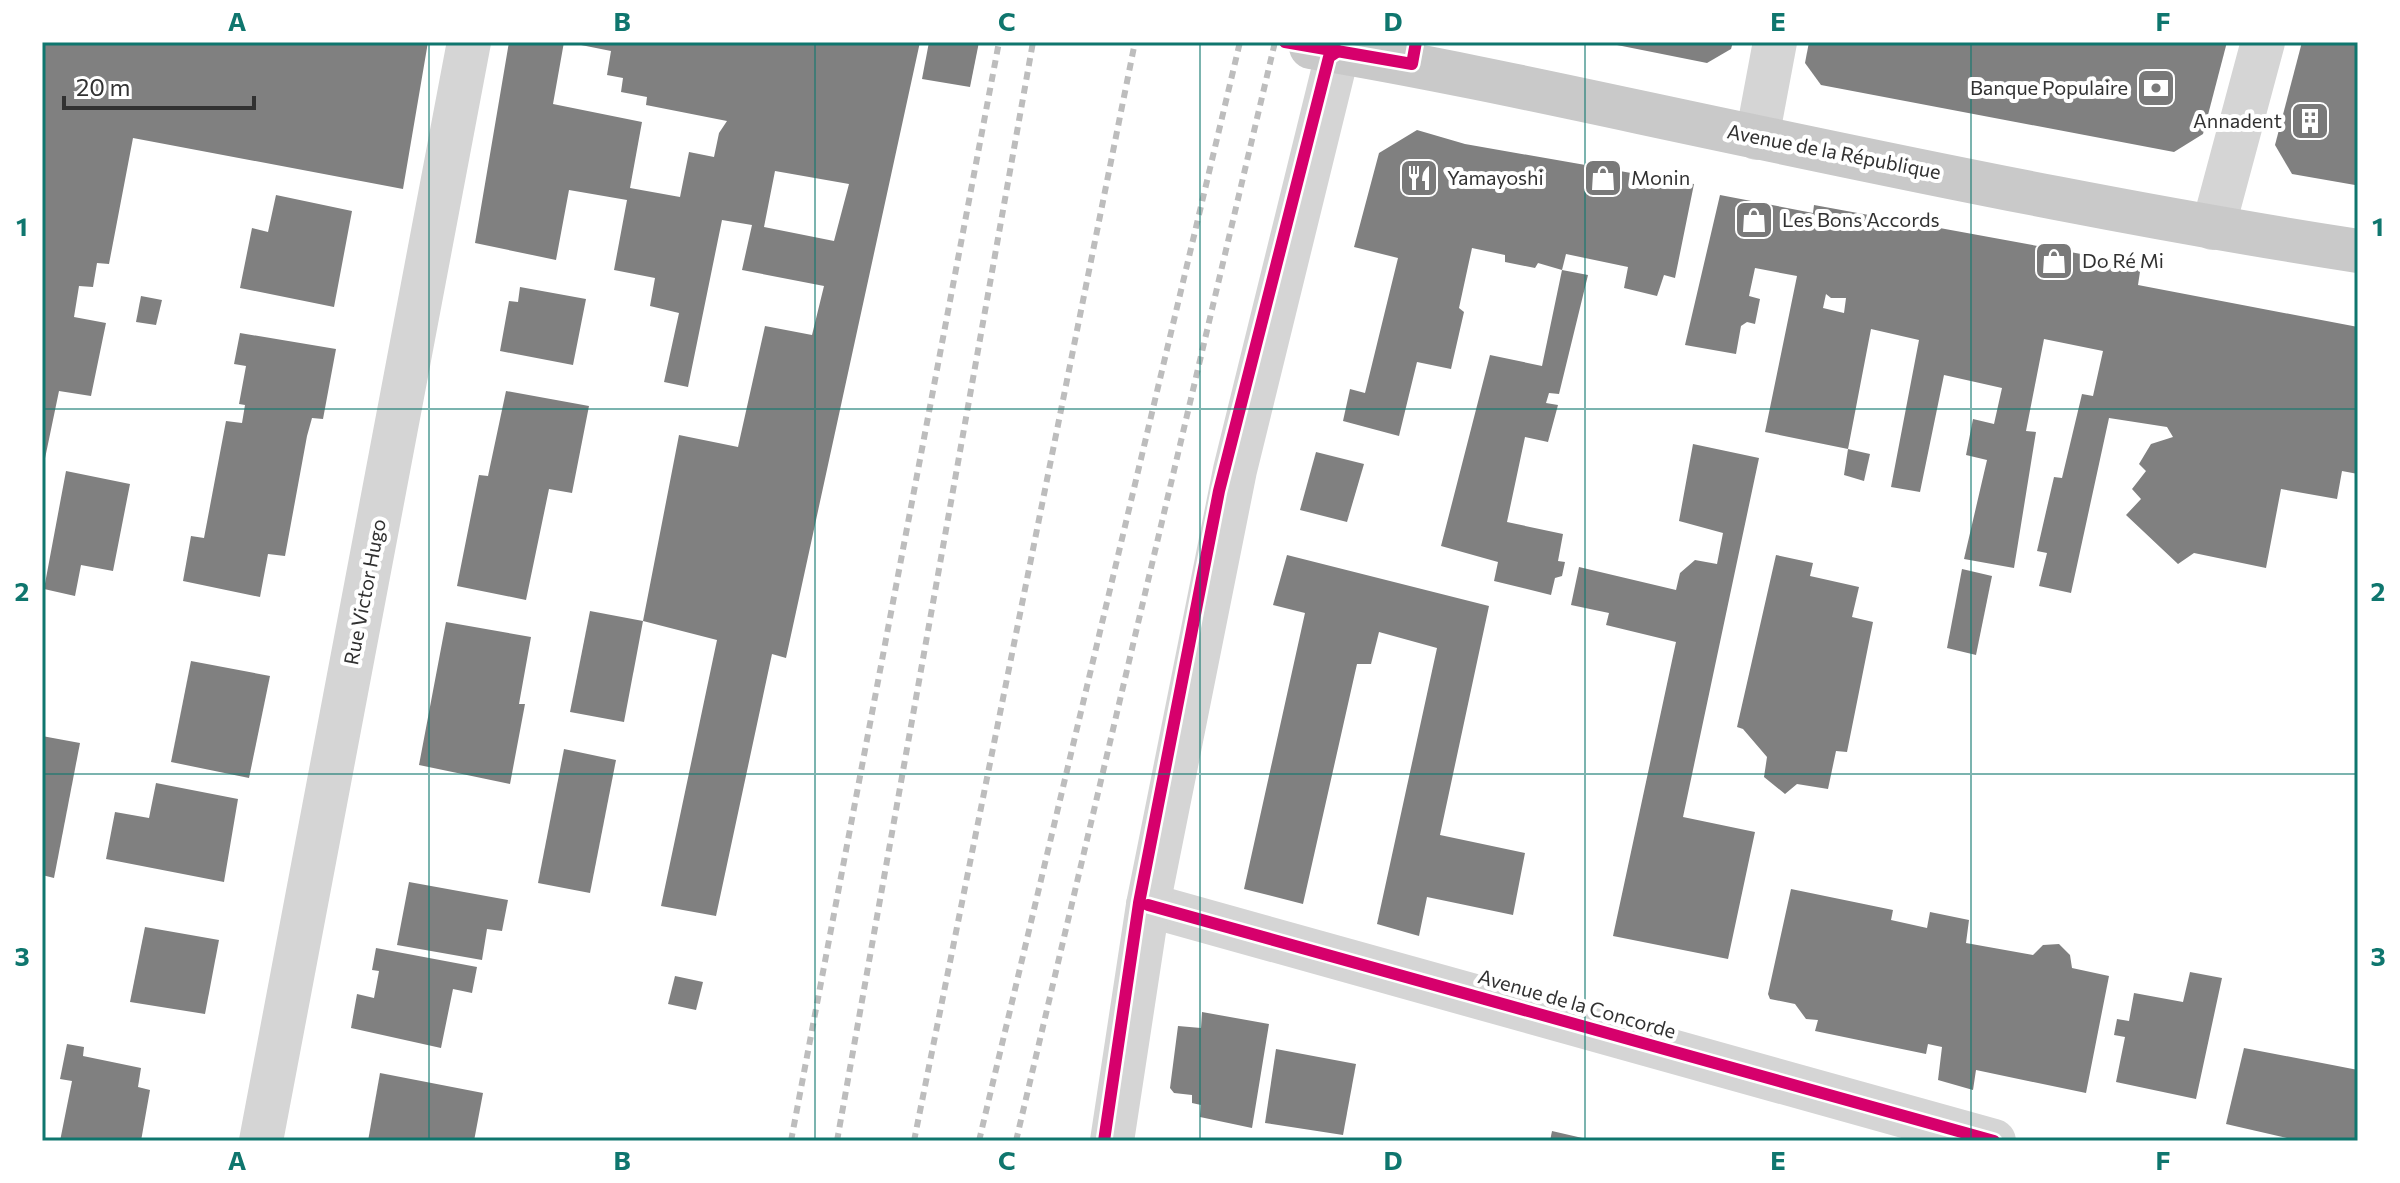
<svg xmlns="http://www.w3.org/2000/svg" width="2400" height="1183" font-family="Commissioner,sans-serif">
<rect width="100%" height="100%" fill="#fff"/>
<g fill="#808080" fill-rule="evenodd">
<path d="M 42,42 L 428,42 L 403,189 L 133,138 L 109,264 L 97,263 L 93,287 L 79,286 L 74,317 L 106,323 L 91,396 L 59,391 L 43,468 Z"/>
<path d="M 509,42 L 564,42 L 553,104 L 642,122 L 630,188 L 680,197 L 689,152 L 714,157 L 719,133 L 727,121 L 646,105 L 647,97 L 621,92 L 623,78 L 607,75 L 611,51 L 566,42 L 920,42 L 786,658 L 772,654 L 716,916 L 661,906 L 717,640 L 643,621 L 679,435 L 738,447 L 765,326 L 812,335 L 824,286 L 742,270 L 752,225 L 722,220 L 688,387 L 664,382 L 679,313 L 650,306 L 655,278 L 614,270 L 627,200 L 569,190 L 556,260 L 475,243 ZM 775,171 L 849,184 L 834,241 L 764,227 Z"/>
<path d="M 929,42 L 979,42 L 970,87 L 922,79 Z"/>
<path d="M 1602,42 L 1733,42 L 1731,49 L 1707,63 Z"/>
<path d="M 1809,42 L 2227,42 L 2203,134 L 2174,152 L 1821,85 L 1805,63 Z"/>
<path d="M 2302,42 L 2358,42 L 2358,172 L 2355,185 L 2292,174 L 2275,145 Z"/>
<path d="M 1417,130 L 1465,144 L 1694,184 L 1675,278 L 1664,275 L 1657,296 L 1624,288 L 1628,267 L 1566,254 L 1562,270 L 1538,263 L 1535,268 L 1505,262 L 1505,255 L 1472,248 L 1459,308 L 1464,312 L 1451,369 L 1417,362 L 1399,436 L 1343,421 L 1350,389 L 1365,393 L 1398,258 L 1354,247 L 1379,153 Z"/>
<path d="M 276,195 L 352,211 L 334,307 L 240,288 L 252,228 L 268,232 Z"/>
<path d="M 1720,195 L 1813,213 L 1814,205 L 2141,265 L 2138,285 L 2358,327 L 2358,474 L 2342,471 L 2337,499 L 2281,489 L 2266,568 L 2194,553 L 2178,564 L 2126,515 L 2141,499 L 2132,489 L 2146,471 L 2139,464 L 2151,444 L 2173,437 L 2167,427 L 2109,418 L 2071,593 L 2039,586 L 2047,553 L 2037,551 L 2054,477 L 2062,478 L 2082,394 L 2093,396 L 2103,351 L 2044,339 L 2026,431 L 2036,432 L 2014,568 L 1964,559 L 1987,460 L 1966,455 L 1973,419 L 1994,424 L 2002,388 L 1944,375 L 1920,492 L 1891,487 L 1919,340 L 1871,329 L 1848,449 L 1765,432 L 1797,276 L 1755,268 L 1749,296 L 1760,299 L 1755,324 L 1747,322 L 1741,326 L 1736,354 L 1685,345 ZM 1826,294 L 1831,298 L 1846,298 L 1844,313 L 1823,308 Z"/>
<path d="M 1562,270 L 1588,275 L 1559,394 L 1549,393 L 1546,403 L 1558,405 L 1548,442 L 1525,437 L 1507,522 L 1563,534 L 1558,561 L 1565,562 L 1562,576 L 1555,578 L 1551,595 L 1494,581 L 1498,562 L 1441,546 L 1490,355 L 1542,366 Z"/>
<path d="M 520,287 L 586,299 L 573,365 L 500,351 L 509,301 L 518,302 Z"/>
<path d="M 141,296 L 162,300 L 156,325 L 136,322 Z"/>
<path d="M 240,333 L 336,349 L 323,419 L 312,418 L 307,436 L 285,556 L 268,554 L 260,597 L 183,581 L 191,536 L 204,538 L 226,421 L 242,423 L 245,405 L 239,404 L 246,366 L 234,364 Z"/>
<path d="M 506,391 L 589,406 L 572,493 L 549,489 L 526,600 L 457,586 L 479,475 L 488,476 Z"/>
<path d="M 1693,444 L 1759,458 L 1683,817 L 1755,832 L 1728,959 L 1613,936 L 1676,642 L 1606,625 L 1609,613 L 1571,605 L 1579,567 L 1676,590 L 1680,573 L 1695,560 L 1717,564 L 1723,533 L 1679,521 Z"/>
<path d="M 1848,449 L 1870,454 L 1864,481 L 1844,475 Z"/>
<path d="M 1316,452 L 1364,464 L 1347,522 L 1300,510 Z"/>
<path d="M 66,471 L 130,484 L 113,571 L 81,565 L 75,596 L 44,589 Z"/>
<path d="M 1287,555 L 1489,606 L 1440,835 L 1525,853 L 1513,915 L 1427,897 L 1419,936 L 1377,924 L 1437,648 L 1379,632 L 1371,664 L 1357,664 L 1303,904 L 1244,889 L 1305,613 L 1273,605 Z"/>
<path d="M 1776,555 L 1813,563 L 1810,576 L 1859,587 L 1852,617 L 1873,622 L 1847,752 L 1836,751 L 1828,789 L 1797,784 L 1785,794 L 1764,777 L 1767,757 L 1743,729 L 1737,727 Z"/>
<path d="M 1962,569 L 1992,576 L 1976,655 L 1947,648 Z"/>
<path d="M 590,611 L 643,621 L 624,722 L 570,712 Z"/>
<path d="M 446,622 L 531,637 L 519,704 L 525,704 L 510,784 L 419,765 Z"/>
<path d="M 191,661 L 270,676 L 249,778 L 171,762 Z"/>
<path d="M 42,736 L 80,743 L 54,878 L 42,875 Z"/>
<path d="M 564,749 L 616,760 L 590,893 L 538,883 Z"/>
<path d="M 156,783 L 238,799 L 224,882 L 106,859 L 115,812 L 149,818 Z"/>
<path d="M 409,882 L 508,900 L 502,931 L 487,929 L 482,960 L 397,945 Z"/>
<path d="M 1791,889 L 1893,910 L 1891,920 L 1927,928 L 1930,912 L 1969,920 L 1966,943 L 2033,955 L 2043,945 L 2059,944 L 2070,955 L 2072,968 L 2109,976 L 2086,1093 L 1976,1070 L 1973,1090 L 1938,1080 L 1942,1047 L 1928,1044 L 1926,1054 L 1815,1031 L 1818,1020 L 1806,1019 L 1795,1004 L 1770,999 L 1768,994 Z"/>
<path d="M 145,927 L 219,940 L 205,1014 L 130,1002 Z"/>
<path d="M 376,948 L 477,967 L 472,993 L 453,989 L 441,1048 L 351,1028 L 357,994 L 374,998 L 379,971 L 372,970 Z"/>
<path d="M 2190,972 L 2222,978 L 2196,1099 L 2116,1082 L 2125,1037 L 2114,1035 L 2117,1019 L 2129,1021 L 2134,993 L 2183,1002 Z"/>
<path d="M 675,976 L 703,982 L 696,1010 L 668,1004 Z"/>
<path d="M 1202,1012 L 1269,1024 L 1252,1128 L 1200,1117 L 1201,1105 L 1192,1103 L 1192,1095 L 1174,1093 L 1170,1088 L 1178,1026 L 1201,1028 Z"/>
<path d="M 67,1044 L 84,1047 L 83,1056 L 141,1068 L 138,1087 L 150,1090 L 141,1141 L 60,1141 L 72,1081 L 60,1079 Z"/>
<path d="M 2244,1048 L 2358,1070 L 2358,1141 L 2300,1141 L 2226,1124 Z"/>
<path d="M 1276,1049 L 1356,1064 L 1343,1135 L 1265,1123 Z"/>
<path d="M 380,1073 L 483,1093 L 474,1141 L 368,1141 Z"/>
<path d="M 1552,1131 L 1591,1140 L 1591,1141 L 1550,1141 Z"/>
</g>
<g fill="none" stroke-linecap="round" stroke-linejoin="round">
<g stroke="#d5d5d5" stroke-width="44">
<path d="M 1757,138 L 1775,42"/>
<path d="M 2213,228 L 2263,42"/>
<path d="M 1148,905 L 1994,1141"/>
<path d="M 261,1141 L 469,42"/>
<path d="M 1112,1141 L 1148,905 L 1235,470 L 1338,51"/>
</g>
<path stroke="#c9c9c9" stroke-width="44" d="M 1311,47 C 1461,72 1608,106 1757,137 C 1956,179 2157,220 2358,251"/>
<g stroke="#bdbdbd" stroke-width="6" stroke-dasharray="8 6" stroke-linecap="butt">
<path d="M 791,1141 L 999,42"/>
<path d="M 837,1141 L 1033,42"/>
<path d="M 914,1141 L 1135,42"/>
<path d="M 979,1141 L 1240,42"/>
<path d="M 1016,1141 L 1275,42"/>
</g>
<defs>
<g id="cycleway">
<path d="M 1285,42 L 1412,64 L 1416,42"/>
<path d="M 1148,905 L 1994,1141"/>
<path d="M 1104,1141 L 1139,903 L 1219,491 L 1329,57 L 1338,51"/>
</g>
</defs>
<use href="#cycleway" stroke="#fff" stroke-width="17"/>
<use href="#cycleway" stroke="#d6006c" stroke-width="12"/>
</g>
<path fill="none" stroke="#0f766e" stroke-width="2" stroke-opacity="0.55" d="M 429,42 L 429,1141M 815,42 L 815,1141M 1200,42 L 1200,1141M 1585,42 L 1585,1141M 1971,42 L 1971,1141M 42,409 L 2358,409M 42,774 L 2358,774"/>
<defs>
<symbol id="bank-square" viewBox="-11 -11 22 22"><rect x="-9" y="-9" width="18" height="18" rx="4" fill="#797979" stroke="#fff"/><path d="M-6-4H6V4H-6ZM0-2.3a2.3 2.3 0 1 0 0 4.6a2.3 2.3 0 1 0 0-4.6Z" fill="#fff"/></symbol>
<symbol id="building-square" viewBox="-11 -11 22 22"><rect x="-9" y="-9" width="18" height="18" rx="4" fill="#797979" stroke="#fff"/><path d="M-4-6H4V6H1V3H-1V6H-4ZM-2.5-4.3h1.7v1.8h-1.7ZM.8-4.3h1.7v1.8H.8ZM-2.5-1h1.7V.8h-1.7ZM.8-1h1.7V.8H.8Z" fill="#fff"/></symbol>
<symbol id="restaurant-square" viewBox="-11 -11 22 22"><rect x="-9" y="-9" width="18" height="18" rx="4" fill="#797979" stroke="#fff"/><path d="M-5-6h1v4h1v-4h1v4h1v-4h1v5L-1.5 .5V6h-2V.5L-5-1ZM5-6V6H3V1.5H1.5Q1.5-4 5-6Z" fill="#fff"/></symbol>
<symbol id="shop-square" viewBox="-11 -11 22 22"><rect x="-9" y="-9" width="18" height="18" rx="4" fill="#797979" stroke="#fff"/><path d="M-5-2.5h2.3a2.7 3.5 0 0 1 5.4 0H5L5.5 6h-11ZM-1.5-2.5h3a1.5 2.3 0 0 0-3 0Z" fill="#fff"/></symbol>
</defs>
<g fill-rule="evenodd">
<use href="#bank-square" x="2134" y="66" width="44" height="44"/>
<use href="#building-square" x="2288" y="99" width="44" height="44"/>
<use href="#restaurant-square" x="1397" y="156" width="44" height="44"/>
<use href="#shop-square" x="1581" y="156" width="44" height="44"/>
<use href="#shop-square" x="1732" y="198" width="44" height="44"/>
<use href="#shop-square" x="2032" y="239" width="44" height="44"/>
</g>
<g text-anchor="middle" stroke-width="8" stroke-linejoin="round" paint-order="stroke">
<g font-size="20" fill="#313131" stroke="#fff" text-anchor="start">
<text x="2128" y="95" text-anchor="end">Banque Populaire</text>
<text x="2282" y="128" text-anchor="end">Annadent</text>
<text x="1447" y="185">Yamayoshi</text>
<text x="1631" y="185">Monin</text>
<text x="1782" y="227">Les Bons Accords</text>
<text x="2082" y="268">Do Ré Mi</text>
</g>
<g font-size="20" fill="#313131" stroke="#fff">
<text transform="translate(1834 152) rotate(11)" y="7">Avenue de la République</text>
<text transform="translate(365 592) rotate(-79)" y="7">Rue Victor Hugo</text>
<text transform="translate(1577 1004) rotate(16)" y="7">Avenue de la Concorde</text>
</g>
</g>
<rect width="2400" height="1183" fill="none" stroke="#ffffff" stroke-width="88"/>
<path d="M64 96v12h190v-12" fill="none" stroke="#313131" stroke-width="4"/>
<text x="76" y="96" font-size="24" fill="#313131" stroke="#ffffff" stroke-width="6" paint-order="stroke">20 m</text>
<rect x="44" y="44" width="2312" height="1095" fill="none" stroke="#0f766e" stroke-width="3"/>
<g font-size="26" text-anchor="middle" font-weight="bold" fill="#0f766e">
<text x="237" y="31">A</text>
<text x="622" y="31">B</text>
<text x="1007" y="31">C</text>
<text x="1393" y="31">D</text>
<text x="1778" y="31">E</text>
<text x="2163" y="31">F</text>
<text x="22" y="236">1</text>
<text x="2378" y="236">1</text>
<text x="22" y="601">2</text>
<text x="2378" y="601">2</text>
<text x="22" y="966">3</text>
<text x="2378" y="966">3</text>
<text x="237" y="1170">A</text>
<text x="622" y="1170">B</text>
<text x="1007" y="1170">C</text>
<text x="1393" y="1170">D</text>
<text x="1778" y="1170">E</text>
<text x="2163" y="1170">F</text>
</g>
</svg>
